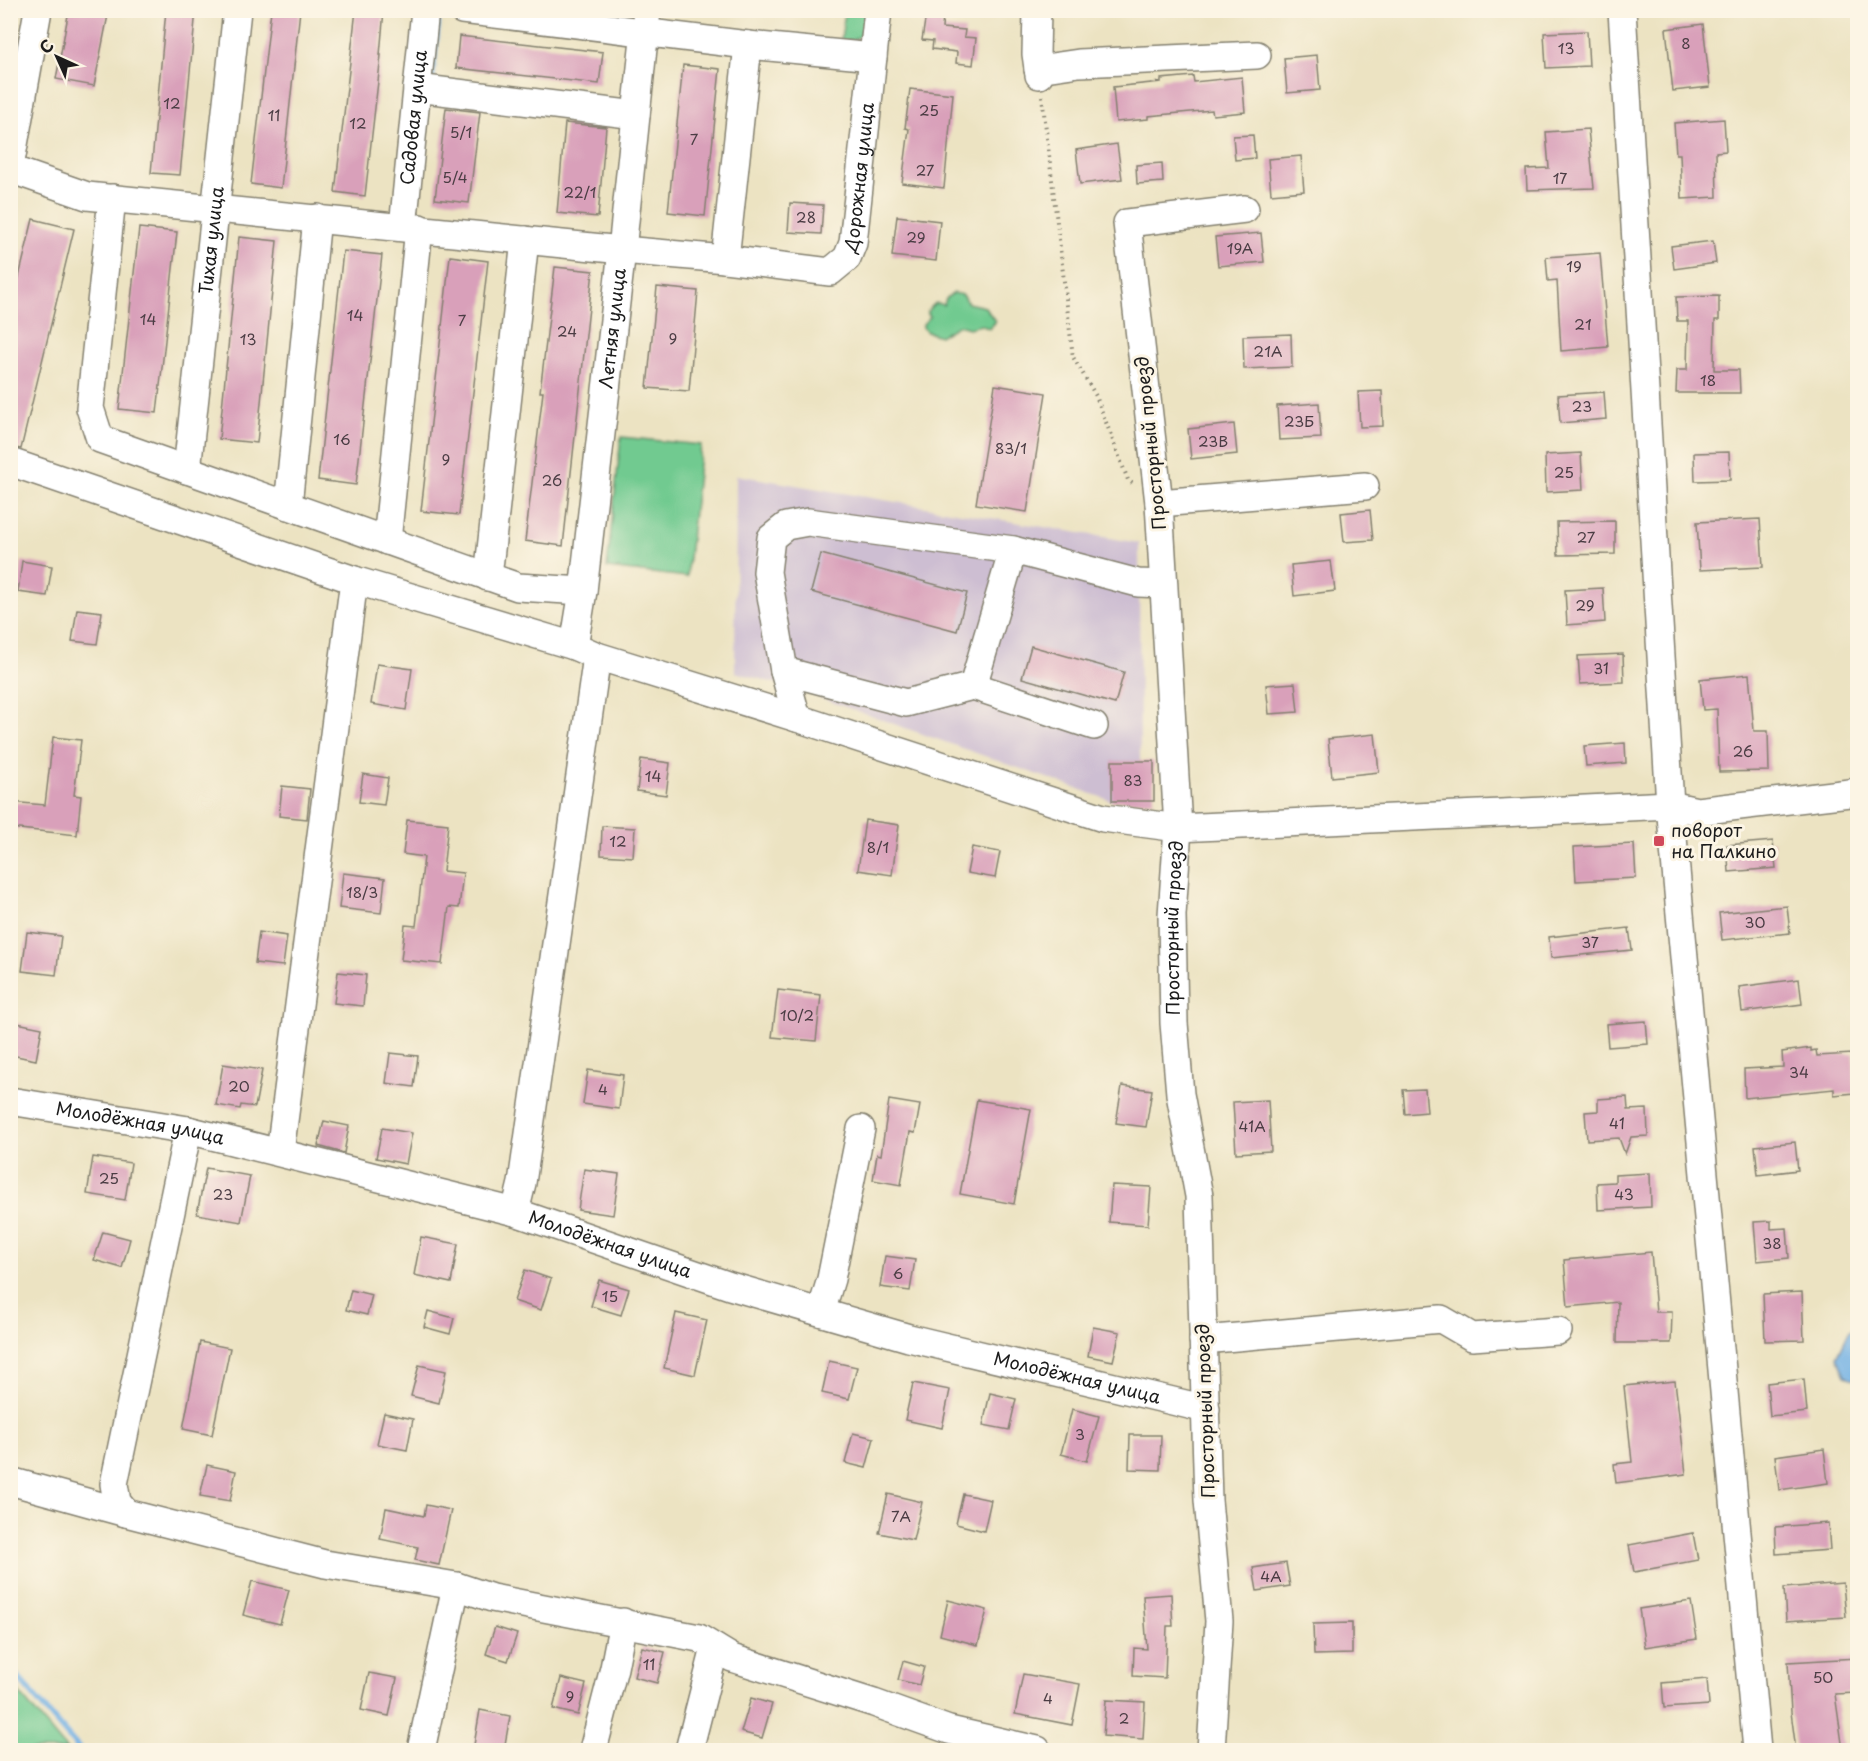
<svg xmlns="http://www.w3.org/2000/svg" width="1868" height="1761" font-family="'Playpen Sans',sans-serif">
<rect width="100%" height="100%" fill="#fcf5e5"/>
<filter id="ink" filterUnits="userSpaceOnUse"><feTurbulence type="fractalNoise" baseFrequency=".0167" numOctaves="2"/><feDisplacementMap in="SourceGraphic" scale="12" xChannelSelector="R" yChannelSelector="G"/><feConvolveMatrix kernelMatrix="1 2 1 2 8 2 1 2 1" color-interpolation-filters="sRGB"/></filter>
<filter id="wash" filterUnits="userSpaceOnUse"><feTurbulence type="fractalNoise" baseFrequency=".008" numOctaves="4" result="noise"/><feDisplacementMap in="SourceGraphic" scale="24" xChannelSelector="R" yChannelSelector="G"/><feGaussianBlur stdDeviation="1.35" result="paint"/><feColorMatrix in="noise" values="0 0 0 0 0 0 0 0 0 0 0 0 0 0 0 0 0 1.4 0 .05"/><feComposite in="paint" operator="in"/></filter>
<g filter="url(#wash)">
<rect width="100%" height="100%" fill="#ece3c2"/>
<path fill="#cdbed2" d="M 736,475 L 1139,543 L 1140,761 L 1112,801 L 789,687 L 735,672 Z"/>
<g fill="#71ca90" stroke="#467356" stroke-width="1.5">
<path d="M 845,11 L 868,11 C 864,29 865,43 841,40 Z"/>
<path d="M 954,293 L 962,295 L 968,303 L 985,307 L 995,321 L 990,329 L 981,325 L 969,328 L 959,325 L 940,336 L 927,332 L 923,328 L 923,324 L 930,317 L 927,313 L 931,306 L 936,303 L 944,305 C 945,298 948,296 954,293 Z"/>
<path d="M 621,437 L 701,445 L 687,577 L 607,568 Z"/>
<path d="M 10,1683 L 11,1683 L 67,1750 L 11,1750 Z"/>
</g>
<path fill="#71b0e4" stroke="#466680" stroke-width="1.5" d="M 1857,1329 L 1858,1329 L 1857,1380 L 1845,1376 L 1837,1357 L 1850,1330 Z"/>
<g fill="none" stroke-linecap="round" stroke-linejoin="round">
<g stroke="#71b0e4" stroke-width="6">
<path d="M 432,80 L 438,23"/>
<path d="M 10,1668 L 80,1750"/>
</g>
</g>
<g id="blocks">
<g fill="#d9a0ba">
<path d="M 69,10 L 109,10 L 94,86 L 56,79 Z"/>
<path d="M 166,10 L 196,10 L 180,175 L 151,173 Z"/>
<path d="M 271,10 L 300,10 L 281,188 L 251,184 Z"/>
<path d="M 356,10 L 384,10 L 380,55 L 381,55 L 365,196 L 335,192 Z"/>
<path d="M 926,14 L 943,16 L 942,28 L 965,30 L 964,37 L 976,38 L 973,65 L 956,63 L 957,52 L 932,49 L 933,41 L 922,40 Z"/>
<path d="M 1703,24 L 1710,87 L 1673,91 L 1666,29 Z"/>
<path d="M 1587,31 L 1589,66 L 1546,68 L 1544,33 Z"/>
<path d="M 459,36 L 603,52 L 599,84 L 456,68 Z"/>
<path d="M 1317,55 L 1320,90 L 1287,93 L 1284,58 Z"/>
<path d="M 683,65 L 720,69 L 705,216 L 668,212 Z"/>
<path d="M 1193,76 L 1194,82 L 1242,77 L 1245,112 L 1213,115 L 1212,110 L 1148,116 L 1148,119 L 1116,122 L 1113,87 L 1161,82 L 1161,79 Z"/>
<path d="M 910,89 L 953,94 L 944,188 L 902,183 L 909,129 L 905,128 Z"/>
<path d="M 446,108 L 480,112 L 469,203 L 435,199 Z"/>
<path d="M 1724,119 L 1726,151 L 1716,152 L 1717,197 L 1682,199 L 1680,154 L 1676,154 L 1674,123 Z"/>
<path d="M 565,123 L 606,127 L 598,217 L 557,213 Z"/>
<path d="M 1588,129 L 1594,188 L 1527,190 L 1526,169 L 1549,168 L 1546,132 Z"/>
<path d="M 1253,135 L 1255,158 L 1235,160 L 1233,136 Z"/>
<path d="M 1117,144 L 1122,179 L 1080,184 L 1076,150 Z"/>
<path d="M 1301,156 L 1304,191 L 1271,194 L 1268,159 Z"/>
<path d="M 1162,163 L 1163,182 L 1137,184 L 1136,165 Z"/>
<path d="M 790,203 L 823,205 L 821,234 L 788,232 Z"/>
<path d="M 897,216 L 940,221 L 936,261 L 892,256 Z"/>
<path d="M 33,219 L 74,229 L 21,449 L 10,447 L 10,314 Z"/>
<path d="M 139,228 L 177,232 L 157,413 L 119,409 Z"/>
<path d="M 1261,233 L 1264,262 L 1218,266 L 1215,237 Z"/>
<path d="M 239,237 L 277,241 L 257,443 L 219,439 Z"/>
<path d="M 1713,241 L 1716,263 L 1674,269 L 1671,246 Z"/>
<path d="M 343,251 L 382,255 L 356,485 L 318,480 Z"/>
<path d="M 1600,253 L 1608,347 L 1561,351 L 1557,280 L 1548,281 L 1546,257 Z"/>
<path d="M 450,256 L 488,261 L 459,515 L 421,511 Z"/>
<path d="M 555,267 L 593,271 L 563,546 L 525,541 L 543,392 L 540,392 Z"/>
<path d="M 657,287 L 698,291 L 689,391 L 647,388 Z"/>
<path d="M 1719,296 L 1719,320 L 1715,320 L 1714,370 L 1739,370 L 1740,393 L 1676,393 L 1677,370 L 1687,370 L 1688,321 L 1677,321 L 1676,297 Z"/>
<path d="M 1291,334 L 1292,367 L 1244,369 L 1243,336 Z"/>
<path d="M 995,385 L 1046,393 L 1027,512 L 976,504 Z"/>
<path d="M 1382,391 L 1383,426 L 1360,427 L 1358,392 Z"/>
<path d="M 1604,392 L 1606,419 L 1560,423 L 1558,395 Z"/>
<path d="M 1319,403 L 1321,438 L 1279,440 L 1277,406 Z"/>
<path d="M 1234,424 L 1237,454 L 1191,459 L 1188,429 Z"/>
<path d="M 1729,452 L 1730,480 L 1695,481 L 1694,453 Z"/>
<path d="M 1581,453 L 1583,490 L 1546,492 L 1545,455 Z"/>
<path d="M 1370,510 L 1373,540 L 1344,542 L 1341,513 Z"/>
<path d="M 1760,519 L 1763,567 L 1700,570 L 1697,522 Z"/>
<path d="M 1615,521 L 1615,554 L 1558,555 L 1557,522 Z"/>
<path d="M 821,554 L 967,593 L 957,631 L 811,592 Z"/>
<path d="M 22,561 L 52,566 L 47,596 L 18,592 Z"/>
<path d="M 1331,561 L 1335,591 L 1294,596 L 1291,565 Z"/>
<path d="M 1603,588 L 1605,622 L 1567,625 L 1565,590 Z"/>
<path d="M 77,609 L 102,612 L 97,644 L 72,641 Z"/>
<path d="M 1031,646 L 1124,672 L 1115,704 L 1022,678 Z"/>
<path d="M 1623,654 L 1624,682 L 1580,684 L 1578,656 Z"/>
<path d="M 377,664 L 412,669 L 406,710 L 371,704 Z"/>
<path d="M 1749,674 L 1754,731 L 1768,731 L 1769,771 L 1719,772 L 1717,709 L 1703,710 L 1700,679 Z"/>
<path d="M 1295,683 L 1298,712 L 1269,714 L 1266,685 Z"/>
<path d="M 1375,734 L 1379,772 L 1332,777 L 1328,739 Z"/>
<path d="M 53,737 L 81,740 L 74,795 L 81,796 L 77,835 L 10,828 L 10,802 L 45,805 Z"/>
<path d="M 1625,743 L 1626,763 L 1586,766 L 1584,746 Z"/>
<path d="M 641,759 L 670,763 L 666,795 L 637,791 Z"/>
<rect x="1112" y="761" width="42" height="40"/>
<path d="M 363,774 L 388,778 L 384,805 L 359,802 Z"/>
<path d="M 282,786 L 310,789 L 307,819 L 279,816 Z"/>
<path d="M 407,820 L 448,824 L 443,871 L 463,873 L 459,908 L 449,907 L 442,964 L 401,960 L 405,925 L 416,926 L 424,857 L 403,854 Z"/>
<path d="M 865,820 L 899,825 L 892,875 L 858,870 Z"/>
<path d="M 602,826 L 635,828 L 633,857 L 601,855 Z"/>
<path d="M 1773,841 L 1776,868 L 1729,872 L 1727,845 Z"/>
<path d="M 1634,844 L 1636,878 L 1576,881 L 1574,847 Z"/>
<path d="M 972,847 L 1000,852 L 995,878 L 967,873 Z"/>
<path d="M 343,873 L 385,878 L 381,913 L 339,908 Z"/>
<path d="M 1787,906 L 1790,933 L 1722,940 L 1719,913 Z"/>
<path d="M 1629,928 L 1632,950 L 1551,958 L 1549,937 Z"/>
<path d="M 27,932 L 61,936 L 56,975 L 22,971 Z"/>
<path d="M 259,932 L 287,936 L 283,966 L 255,963 Z"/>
<path d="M 338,972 L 366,975 L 363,1006 L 334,1003 Z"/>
<path d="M 1799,979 L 1802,1004 L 1742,1012 L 1739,987 Z"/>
<path d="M 778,990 L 821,995 L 816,1041 L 772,1037 Z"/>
<path d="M 1646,1021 L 1648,1044 L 1608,1047 L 1606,1024 Z"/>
<path d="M 17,1023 L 42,1028 L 36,1060 L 11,1055 Z"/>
<path d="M 1811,1048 L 1811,1051 L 1816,1050 L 1817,1056 L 1853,1054 L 1855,1093 L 1834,1095 L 1834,1089 L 1745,1098 L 1744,1069 L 1783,1067 L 1782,1052 Z"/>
<path d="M 390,1053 L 418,1056 L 414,1087 L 386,1083 Z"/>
<path d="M 223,1064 L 262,1070 L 255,1107 L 241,1105 L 240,1109 L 216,1105 Z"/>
<path d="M 588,1070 L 623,1075 L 619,1109 L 583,1104 Z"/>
<path d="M 1122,1086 L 1152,1090 L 1146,1127 L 1116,1123 Z"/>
<path d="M 1425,1089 L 1427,1112 L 1405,1114 L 1403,1090 Z"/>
<path d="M 1627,1097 L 1628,1110 L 1647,1109 L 1648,1136 L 1631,1137 L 1625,1154 L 1619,1138 L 1587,1140 L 1585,1112 L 1598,1111 L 1598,1099 Z"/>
<path d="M 889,1100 L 920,1105 L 915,1133 L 910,1132 L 901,1185 L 873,1180 L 877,1154 L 881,1155 Z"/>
<path d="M 977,1100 L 1031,1109 L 1014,1204 L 960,1194 Z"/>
<path d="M 1268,1100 L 1271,1151 L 1236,1153 L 1233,1102 Z"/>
<path d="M 324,1121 L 349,1126 L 344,1153 L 318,1146 Z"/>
<path d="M 382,1128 L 412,1133 L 406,1164 L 376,1158 Z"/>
<path d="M 1795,1142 L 1798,1170 L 1758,1175 L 1755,1146 Z"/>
<path d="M 93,1157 L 131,1163 L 125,1200 L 87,1194 Z"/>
<path d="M 206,1168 L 250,1176 L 241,1222 L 197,1214 Z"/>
<path d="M 584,1169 L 619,1174 L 613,1215 L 578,1210 Z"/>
<path d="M 1650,1173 L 1651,1207 L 1598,1210 L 1597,1183 L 1615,1182 L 1615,1175 Z"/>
<path d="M 1112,1185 L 1151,1187 L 1148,1225 L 1109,1222 Z"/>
<path d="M 1771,1221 L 1771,1229 L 1787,1228 L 1789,1258 L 1757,1261 L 1754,1222 Z"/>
<path d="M 103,1232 L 130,1239 L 122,1268 L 94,1260 Z"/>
<path d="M 421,1237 L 458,1244 L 451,1283 L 414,1275 Z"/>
<path d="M 1651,1252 L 1656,1312 L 1672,1312 L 1671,1343 L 1617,1343 L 1618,1302 L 1568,1307 L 1564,1260 Z"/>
<path d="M 885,1256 L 915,1260 L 910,1291 L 880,1287 Z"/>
<path d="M 525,1270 L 551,1279 L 541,1310 L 514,1301 Z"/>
<path d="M 599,1280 L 629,1289 L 621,1315 L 591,1306 Z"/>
<path d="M 351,1290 L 372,1295 L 367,1315 L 346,1310 Z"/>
<path d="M 1802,1292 L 1804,1340 L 1765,1341 L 1763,1294 Z"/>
<path d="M 428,1311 L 454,1318 L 450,1334 L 424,1327 Z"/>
<path d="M 676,1313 L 707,1320 L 695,1375 L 664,1368 Z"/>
<path d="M 1093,1327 L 1120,1332 L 1113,1361 L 1088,1356 Z"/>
<path d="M 200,1342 L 230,1348 L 212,1435 L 183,1429 Z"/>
<path d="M 829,1361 L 857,1367 L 849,1399 L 822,1393 Z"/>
<path d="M 419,1365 L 446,1371 L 439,1403 L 411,1396 Z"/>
<path d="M 1804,1379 L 1807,1412 L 1770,1416 L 1767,1383 Z"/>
<path d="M 1675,1381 L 1686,1474 L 1616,1483 L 1614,1464 L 1632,1462 L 1624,1386 Z"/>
<path d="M 913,1383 L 950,1390 L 942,1428 L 905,1420 Z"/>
<path d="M 990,1393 L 1016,1399 L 1009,1430 L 983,1425 Z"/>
<path d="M 1072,1409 L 1099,1416 L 1087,1461 L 1061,1454 Z"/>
<path d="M 384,1413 L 413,1419 L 407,1450 L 377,1444 Z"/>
<path d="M 853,1433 L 874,1438 L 866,1468 L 845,1463 Z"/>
<path d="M 1130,1435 L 1161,1435 L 1160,1470 L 1129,1469 Z"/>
<path d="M 1824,1449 L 1828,1483 L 1779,1490 L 1775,1456 Z"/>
<path d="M 207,1465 L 236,1471 L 230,1501 L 200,1496 Z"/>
<path d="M 888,1494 L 922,1502 L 913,1540 L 879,1533 Z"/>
<path d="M 963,1494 L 991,1500 L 984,1531 L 956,1524 Z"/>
<path d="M 426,1505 L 451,1510 L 439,1565 L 415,1560 L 418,1547 L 380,1539 L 386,1508 L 424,1516 Z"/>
<path d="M 1828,1523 L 1830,1550 L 1776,1554 L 1775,1527 Z"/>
<path d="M 1693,1533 L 1698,1560 L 1634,1572 L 1629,1545 Z"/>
<path d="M 1286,1563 L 1290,1586 L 1257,1591 L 1253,1568 Z"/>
<path d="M 252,1581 L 289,1590 L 280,1624 L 243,1615 Z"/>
<path d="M 1843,1583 L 1846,1617 L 1786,1621 L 1784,1588 Z"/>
<path d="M 1171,1594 L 1173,1626 L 1167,1626 L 1165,1678 L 1133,1676 L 1134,1648 L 1147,1649 L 1143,1596 Z"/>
<path d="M 948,1600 L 987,1610 L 978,1645 L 940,1635 Z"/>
<path d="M 1691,1601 L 1697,1639 L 1645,1647 L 1639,1609 Z"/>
<path d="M 1352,1623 L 1352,1654 L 1314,1655 L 1313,1624 Z"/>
<path d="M 495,1627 L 517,1634 L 508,1661 L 486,1654 Z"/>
<path d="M 642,1647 L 665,1652 L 657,1683 L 634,1677 Z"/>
<path d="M 1857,1658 L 1857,1693 L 1835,1694 L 1843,1750 L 1796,1750 L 1791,1712 L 1788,1662 Z"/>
<path d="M 903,1661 L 924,1667 L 919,1685 L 898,1680 Z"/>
<path d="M 369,1673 L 397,1678 L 389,1716 L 361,1710 Z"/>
<path d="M 1023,1674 L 1080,1684 L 1072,1725 L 1015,1714 Z"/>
<path d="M 561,1678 L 586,1684 L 578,1715 L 553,1709 Z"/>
<path d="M 1707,1679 L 1709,1705 L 1664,1708 L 1662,1683 Z"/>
<path d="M 751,1698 L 772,1704 L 762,1738 L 741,1732 Z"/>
<path d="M 1106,1700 L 1145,1702 L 1143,1739 L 1103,1736 Z"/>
<path d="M 480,1710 L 510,1716 L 504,1750 L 474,1745 Z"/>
</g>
</g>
</g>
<g filter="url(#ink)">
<use href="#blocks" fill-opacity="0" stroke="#84806f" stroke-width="1.5"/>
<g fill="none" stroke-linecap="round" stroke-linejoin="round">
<defs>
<g id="minor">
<path d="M 462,10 L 748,45 L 873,57"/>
<path d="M 1037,10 L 1036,54 L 1039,75"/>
<path d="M 1622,10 L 1670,805 L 1757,1750"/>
<path d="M 1038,69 L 1079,63 L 1257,55"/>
<path d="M 417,88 L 636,115"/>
<path d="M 10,167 L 38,10"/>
<path id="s1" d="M 10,169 L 87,196 L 622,250 L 725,259 L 830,272 L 847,258 L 853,243 L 878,10"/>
<path d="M 112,198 L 90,408 L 100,439 L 518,587 L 583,591"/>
<path id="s2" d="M 403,227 L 425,10"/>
<path d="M 725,259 L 748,45"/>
<path d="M 10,462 L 354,580 L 574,646 L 597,656 L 797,718 L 1103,818 L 1178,828 L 1670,805 L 1697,811 L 1858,792"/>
<path id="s3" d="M 187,470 L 237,10"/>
<path d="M 1159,503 L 1365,486"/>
<path d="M 288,506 L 317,218"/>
<path d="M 387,541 L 419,228"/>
<path d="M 488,577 L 525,240"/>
<path id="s4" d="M 574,646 L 583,591 L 622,250 L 647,10"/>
<path d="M 784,671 L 906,703 L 973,686"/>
<path d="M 797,718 L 784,671 L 767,572 L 771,538 L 786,526 L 808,522 L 1013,550"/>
<path d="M 1094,726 L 973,686 L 1013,550 L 1138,583 L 1163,584"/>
<path id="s5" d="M 10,1101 L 188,1130 L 515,1212 L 730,1286 L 909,1338 L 1206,1409"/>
<path d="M 280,1152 L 354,580"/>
<path d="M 515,1212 L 522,1183 L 597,656"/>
<path d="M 821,1312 L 831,1279 L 861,1129"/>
<path d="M 1203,1340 L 1441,1319 L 1472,1337 L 1558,1331"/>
<path d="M 10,1481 L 126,1513 L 325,1564 L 456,1586 L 492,1598 L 699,1638 L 732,1658 L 874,1703 L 949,1730 L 1037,1750"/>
<path d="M 126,1513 L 117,1502 L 114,1484 L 188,1130"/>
<path d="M 421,1750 L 456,1586"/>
<path d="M 593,1750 L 614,1668 L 623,1622"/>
<path d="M 689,1750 L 715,1648"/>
<path id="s6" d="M 1211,1750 L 1219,1621 L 1208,1500 L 1199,1196 L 1180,1094 L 1174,1023 L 1172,915 L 1178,828 L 1159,503 L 1127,223 L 1245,209"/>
</g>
</defs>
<use href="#minor" stroke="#84806f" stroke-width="30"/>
<path stroke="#84806f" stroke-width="4" stroke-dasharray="1.5 4.5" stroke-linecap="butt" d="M 1042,96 L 1073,357 L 1096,396 L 1128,480 L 1132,483"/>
<use href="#minor" stroke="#fff" stroke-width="27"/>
</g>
</g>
<rect fill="#d1495b" stroke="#fcf5e5" stroke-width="2" x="1653" y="835" width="12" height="12" rx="3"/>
<g text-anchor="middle" stroke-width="6" stroke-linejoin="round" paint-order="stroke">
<g font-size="15" fill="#4b3d44">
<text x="1686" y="49">8</text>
<text x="1566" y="54">13</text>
<text x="172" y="109">12</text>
<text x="929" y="116">25</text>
<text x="274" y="121">11</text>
<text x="358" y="129">12</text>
<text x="461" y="138">5/1</text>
<text x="694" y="145">7</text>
<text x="925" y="176">27</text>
<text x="455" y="183">5/4</text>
<text x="1560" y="184">17</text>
<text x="580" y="198">22/1</text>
<text x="806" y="223">28</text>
<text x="916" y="243">29</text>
<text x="1240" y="254">19А</text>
<text x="1574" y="272">19</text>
<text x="355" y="321">14</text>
<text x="148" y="325">14</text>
<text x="462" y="326">7</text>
<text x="1583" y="330">21</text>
<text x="567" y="337">24</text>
<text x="673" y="344">9</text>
<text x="248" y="345">13</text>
<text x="1268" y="357">21А</text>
<text x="1708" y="386">18</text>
<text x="1582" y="412">23</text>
<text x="1299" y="427">23Б</text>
<text x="342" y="445">16</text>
<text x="1213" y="447">23В</text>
<text x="1011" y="454">83/1</text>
<text x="446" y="465">9</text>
<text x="1564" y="478">25</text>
<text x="552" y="486">26</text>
<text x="1586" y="543">27</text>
<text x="1585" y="611">29</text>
<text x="1601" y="674">31</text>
<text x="1743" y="757">26</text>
<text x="653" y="782">14</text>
<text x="1133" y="786">83</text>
<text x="618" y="847">12</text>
<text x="878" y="853">8/1</text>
<text x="362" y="898">18/3</text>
<text x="1755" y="928">30</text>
<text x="1590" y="948">37</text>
<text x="797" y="1021">10/2</text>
<text x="1799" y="1078">34</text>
<text x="239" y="1092">20</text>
<text x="603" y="1095">4</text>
<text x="1617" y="1129">41</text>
<text x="1252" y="1132">41А</text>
<text x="109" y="1184">25</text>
<text x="223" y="1200">23</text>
<text x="1624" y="1200">43</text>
<text x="1772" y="1249">38</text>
<text x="898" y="1279">6</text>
<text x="610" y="1302">15</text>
<text x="1080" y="1440">3</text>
<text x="901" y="1522">7А</text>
<text x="1271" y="1582">4А</text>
<text x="649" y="1670">11</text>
<text x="1823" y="1683">50</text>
<text x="570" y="1702">9</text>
<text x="1048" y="1704">4</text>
<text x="1124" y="1724">2</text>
</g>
<g font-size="18" fill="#1c1c1c" stroke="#fcf5e5">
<text dy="6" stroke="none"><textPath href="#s2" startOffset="110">Садовая улица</textPath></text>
<text dy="6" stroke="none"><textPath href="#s1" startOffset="933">Дорожная улица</textPath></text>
<text dy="6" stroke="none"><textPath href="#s3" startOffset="231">Тихая улица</textPath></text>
<text dy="6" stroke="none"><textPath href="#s4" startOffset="320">Летняя улица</textPath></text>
<text transform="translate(1151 443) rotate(-96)" y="6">Просторный проезд</text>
<text dy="6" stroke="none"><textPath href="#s6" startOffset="825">Просторный проезд</textPath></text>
<text dy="6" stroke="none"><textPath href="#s5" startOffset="132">Молодёжная улица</textPath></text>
<text dy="6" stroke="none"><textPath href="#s5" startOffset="618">Молодёжная улица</textPath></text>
<text dy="6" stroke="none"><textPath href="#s5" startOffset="1104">Молодёжная улица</textPath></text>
<text transform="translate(1206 1411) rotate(-92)" y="6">Просторный проезд</text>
</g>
<g font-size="18" fill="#1c1c1c" stroke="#fcf5e5" text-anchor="start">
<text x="1671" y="837">поворот<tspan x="1671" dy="21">на Палкино</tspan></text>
</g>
</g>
<rect width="1868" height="1761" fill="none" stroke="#fcf5e5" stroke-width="36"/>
<g transform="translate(57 57) rotate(315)" stroke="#fcf5e5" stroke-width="4.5" paint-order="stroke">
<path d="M0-4.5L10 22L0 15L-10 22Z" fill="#1c1c1c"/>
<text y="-9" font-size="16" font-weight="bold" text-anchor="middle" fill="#1c1c1c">С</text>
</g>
</svg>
